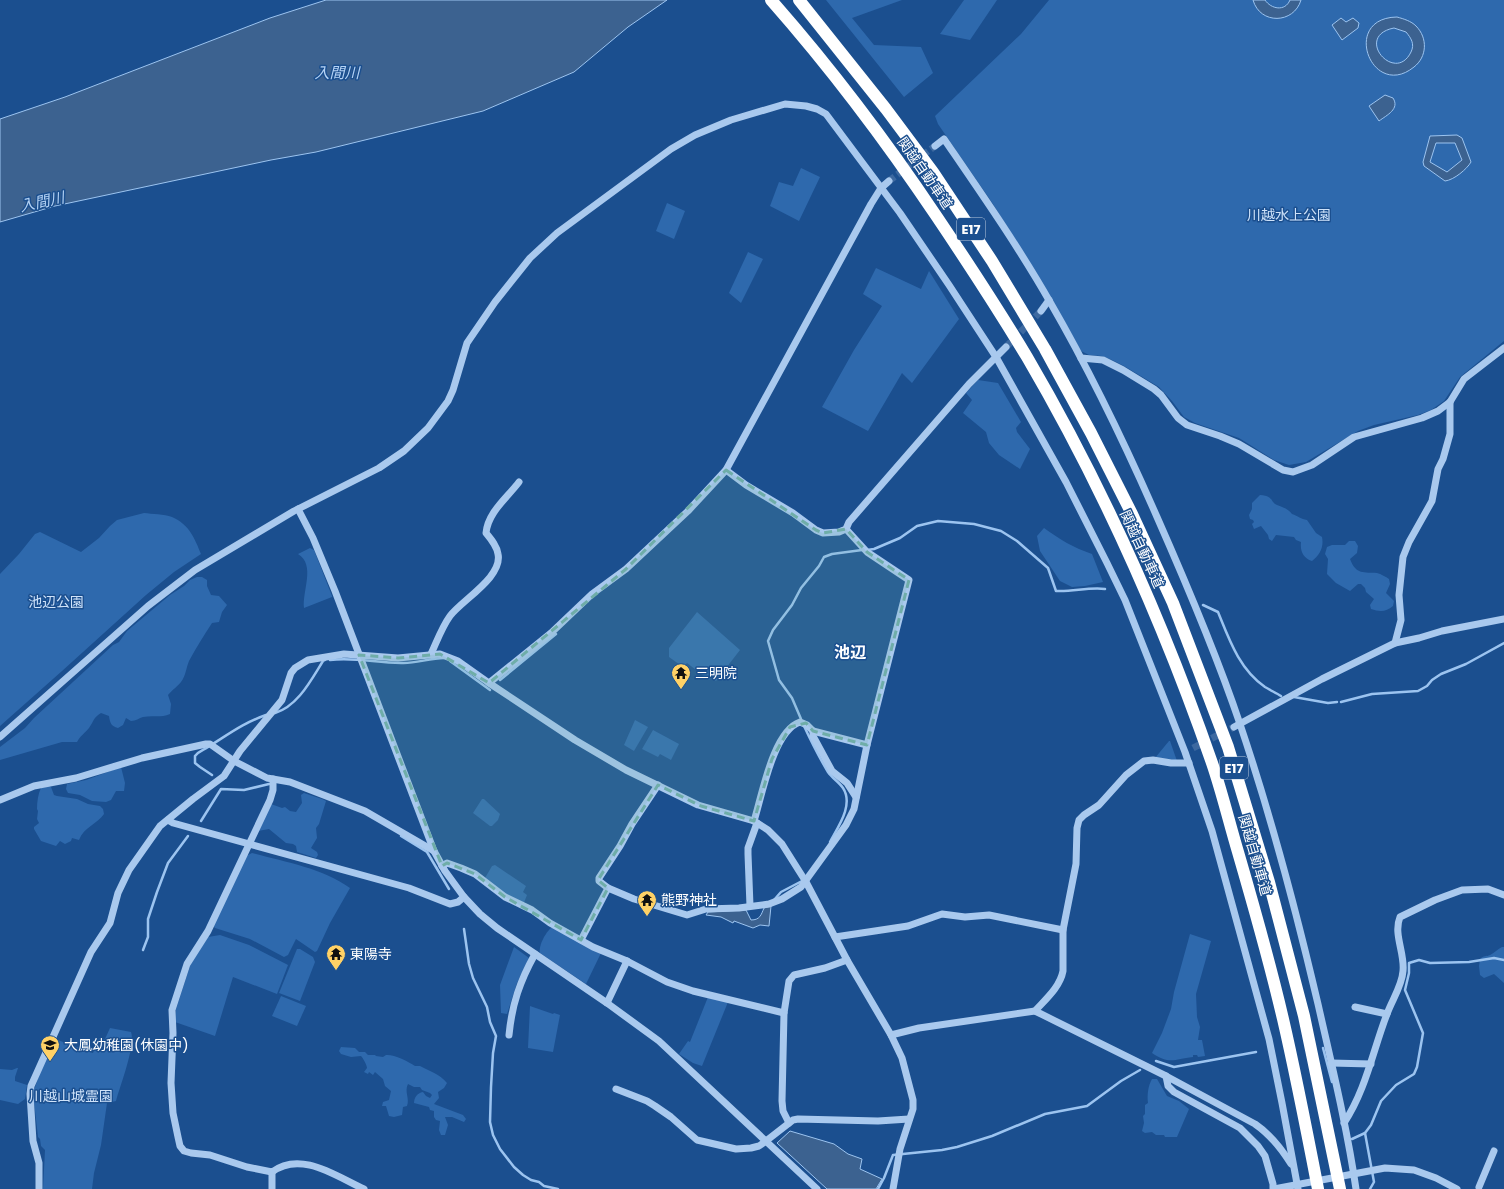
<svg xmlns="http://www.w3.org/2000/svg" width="1504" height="1189" font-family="Poppins,'Noto Sans JP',sans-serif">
<rect width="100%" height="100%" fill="#1b4f8f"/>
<g fill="#2e69ad">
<path d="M 826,0 L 902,0 L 852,18 L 874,45 L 921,47 L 933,73 L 904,97 Z"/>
<path d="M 964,0 L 997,0 L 970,40 L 940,34 Z"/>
<path d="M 1049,0 L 1504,0 L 1504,341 L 1460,377 L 1444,401 L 1431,410 L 1418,415 L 1374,425 L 1358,431 L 1306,462 L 1289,465 L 1274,460 L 1239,438 L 1195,423 L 1184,417 L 1172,401 L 1159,387 L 1124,366 L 1112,360 L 1102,356 L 1089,355 L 1081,351 L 1054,303 L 993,204 L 938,124 L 935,116 L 1021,34 Z"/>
<path d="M 801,168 L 820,177 L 799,221 L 770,206 L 779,182 L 793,186 Z"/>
<path d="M 667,203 L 685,211 L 674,239 L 656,231 Z"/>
<path d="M 748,252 L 763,259 L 741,303 L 729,293 Z"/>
<path d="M 876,268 L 921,289 L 929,271 L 959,319 L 912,383 L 902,373 L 868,431 L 822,407 L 854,350 L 882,306 L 863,294 Z"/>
<path d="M 978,380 L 998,383 L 1021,422 L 1016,428 L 1017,432 L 1030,449 L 1020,469 L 999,455 L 989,443 L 986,432 L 963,413 L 972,400 L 966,393 Z"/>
<path d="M 1260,495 C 1274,496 1270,502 1277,505 C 1284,508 1287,508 1292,514 C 1298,516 1301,519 1307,520 L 1316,533 L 1322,537 C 1324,547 1320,555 1312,561 C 1303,558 1300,551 1301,542 L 1296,540 L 1294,537 L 1276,535 L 1272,541 L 1269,539 L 1268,535 L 1261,526 L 1254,529 L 1252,524 L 1254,522 L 1253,520 L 1250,519 L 1249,515 L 1252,509 L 1252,503 Z"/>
<path d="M 144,513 C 152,514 164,514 172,517 C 189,524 195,539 201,554 L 174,572 L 146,595 L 62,671 L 0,726 L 0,574 L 19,554 L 35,534 L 40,532 L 81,552 L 99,538 L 110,526 L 117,520 Z"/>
<path d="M 1044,528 C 1059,539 1074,548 1092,554 L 1103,582 L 1085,586 L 1072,587 L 1060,581 L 1040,551 L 1037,536 Z"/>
<path d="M 1349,541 L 1355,541 L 1358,546 L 1357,553 L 1350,559 C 1356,575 1364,572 1377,573 C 1381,574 1386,577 1389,579 L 1390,584 L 1386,593 L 1394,601 L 1393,606 C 1386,612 1380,612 1371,609 L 1370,605 L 1374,599 L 1366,592 L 1365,588 L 1361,584 L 1358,584 L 1350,591 L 1336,583 L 1327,574 L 1328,559 L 1325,554 L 1327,547 L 1332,545 L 1345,545 Z"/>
<path d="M 310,548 L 314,550 L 332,596 L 332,597 L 304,608 C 302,591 316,565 298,554 Z"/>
<path d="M 197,577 L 202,577 L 207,580 L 207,586 L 211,595 L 219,596 L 227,605 L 222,612 L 219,622 L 212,623 C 204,635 196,648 189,661 C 186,668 186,675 181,682 C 177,687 173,689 168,695 L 171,704 L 170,714 C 161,718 152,715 143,717 C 139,718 136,721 131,721 L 126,718 L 123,725 L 118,728 C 111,726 110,723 109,716 L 101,713 C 93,718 94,721 89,728 C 85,733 80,736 77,742 L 62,742 L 0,760 L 0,747 L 25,728 L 34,718 L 113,645 L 119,642 L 127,631 L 170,595 L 184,586 L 190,580 Z"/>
<path d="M 697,612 L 740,650 L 716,681 L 711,677 L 709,680 L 687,663 L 683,667 L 669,657 L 669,648 Z"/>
<path d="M 635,720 L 648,727 L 634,751 L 624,745 Z"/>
<path d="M 653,730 L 679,744 L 671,760 L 660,754 L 658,757 L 642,749 Z"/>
<path d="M 1169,741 L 1170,741 L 1177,761 L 1155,758 Z"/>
<path d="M 121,767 L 125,783 L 124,791 L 116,791 L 111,800 L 106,802 L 92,801 L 80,795 L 68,793 L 66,789 L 67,784 L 86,780 Z"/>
<path d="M 49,786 L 51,787 L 54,795 L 57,796 L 77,799 L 88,804 L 100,806 L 103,809 L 104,814 C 97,824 84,827 79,840 L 72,838 L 71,841 L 65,844 L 60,841 L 56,846 L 41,841 L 34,829 L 34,827 L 39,823 L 37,819 L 38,811 L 37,809 C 37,802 38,794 41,788 Z"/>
<path d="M 304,793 L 322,799 L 326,801 L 319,824 L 316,828 L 317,838 L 311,848 L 317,852 L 318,855 L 316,858 L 297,852 L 296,846 L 293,844 L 286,843 L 269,829 L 258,831 L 271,804 L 282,808 L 285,807 L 290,811 L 296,812 L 302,803 L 301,795 Z"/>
<path d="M 482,799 L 484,799 L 500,814 L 498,820 L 492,826 L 490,826 L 473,813 Z"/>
<path d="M 252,853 C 285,862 322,868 350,888 L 330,923 L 317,951 L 315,952 L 296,939 L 288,955 L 284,957 L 250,939 L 215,928 L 213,925 L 246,856 Z"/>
<path d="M 495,865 L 526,886 L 523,892 L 527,895 L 523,905 L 507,897 L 485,878 L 492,866 Z"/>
<path d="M 551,928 L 554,928 L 601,953 L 586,984 L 540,953 C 538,946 546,932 551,928 Z"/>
<path d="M 1190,934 L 1211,941 L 1196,994 L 1197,1017 L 1200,1027 L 1198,1040 L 1202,1040 L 1205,1056 L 1198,1057 L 1197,1055 L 1193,1055 L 1193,1057 C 1174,1059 1170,1065 1152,1053 L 1162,1033 L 1171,1009 L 1174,992 Z"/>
<path d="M 220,935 L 249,945 L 288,965 L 277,994 L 233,977 L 215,1036 L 175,1022 L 176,1009 L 191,963 L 208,937 Z"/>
<path d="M 514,947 L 529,958 L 517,983 L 507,1014 L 501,1013 L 500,985 Z"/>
<path d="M 1502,947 L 1504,947 L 1504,983 L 1494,974 L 1484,978 L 1480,975 L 1479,966 L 1480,959 C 1484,955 1486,957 1490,955 C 1494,953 1498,949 1502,947 Z"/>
<path d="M 297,949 L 300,949 L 313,957 L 315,962 L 300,1001 L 279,993 Z"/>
<path d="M 281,996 L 306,1006 L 297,1026 L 272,1016 Z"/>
<path d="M 708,997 L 728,1002 L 702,1066 L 693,1063 L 679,1054 L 688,1041 L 690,1042 Z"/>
<path d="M 530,1006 L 553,1014 L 554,1013 L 560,1015 L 553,1052 L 528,1048 Z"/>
<path d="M 110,1028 L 131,1032 C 136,1045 120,1086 116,1101 L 107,1103 L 101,1145 L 94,1173 L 92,1189 L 43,1189 L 45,1150 L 41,1146 L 40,1139 L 38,1137 L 33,1093 L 43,1064 L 55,1039 L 93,1053 L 99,1038 L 105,1039 Z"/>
<path d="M 341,1047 L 355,1048 L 359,1052 L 365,1052 L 368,1055 L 375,1055 L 376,1056 L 383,1057 L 386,1055 C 393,1054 408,1061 415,1066 L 420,1066 C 429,1071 440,1074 447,1083 L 444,1088 L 438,1092 L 439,1098 L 434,1104 L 463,1115 L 466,1119 L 464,1122 L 452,1117 L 445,1117 L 448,1125 L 445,1135 L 441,1135 L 439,1130 L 440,1121 L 436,1120 L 434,1117 L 434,1111 L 430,1110 L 429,1107 L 414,1103 C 414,1098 417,1093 423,1092 L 426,1096 L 430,1098 L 432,1095 L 430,1093 L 422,1090 L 420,1087 L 414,1087 L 408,1084 C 404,1091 410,1099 407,1106 L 403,1107 L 402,1115 L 394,1117 L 389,1116 L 386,1106 L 382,1106 L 383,1102 L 389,1100 L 391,1091 L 385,1086 L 383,1079 L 375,1072 L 373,1075 L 369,1072 L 368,1074 L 364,1072 L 367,1068 C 367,1065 363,1058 361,1056 L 351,1057 L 341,1054 L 339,1051 Z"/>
<path d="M 17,1068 L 18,1068 L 15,1077 L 15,1081 L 27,1085 L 25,1099 L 18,1104 L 0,1100 L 0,1069 L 12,1070 Z"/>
<path d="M 1152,1079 L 1157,1079 L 1167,1096 L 1179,1101 L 1189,1109 L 1177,1137 L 1165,1137 L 1164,1135 L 1156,1135 L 1152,1132 L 1145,1133 L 1142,1131 L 1144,1123 L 1143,1116 L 1145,1114 L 1145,1105 L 1148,1103 C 1147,1095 1148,1086 1152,1079 Z"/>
</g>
<g fill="#3c6290" stroke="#9cc4f0" fill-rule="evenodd">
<path d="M 326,0 L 667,0 L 628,27 L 574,72 L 483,111 L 316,152 L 271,160 L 55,206 L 0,222 L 0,119 L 65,97 L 270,18 Z"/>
<path d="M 1253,0 L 1265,0 C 1271,9 1285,12 1290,0 L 1301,0 C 1294,24 1260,25 1253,0 Z"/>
<path d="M 1397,17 C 1404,19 1411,21 1416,26 C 1428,38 1427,57 1414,67 C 1372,101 1340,18 1397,17 ZM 1394,28 L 1406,32 C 1411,38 1415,44 1411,52 C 1395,85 1353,36 1394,28 Z"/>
<path d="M 1341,18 L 1346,22 L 1353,18 L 1359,23 L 1358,28 L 1342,40 L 1332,25 Z"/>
<path d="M 1385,95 L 1393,98 C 1400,109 1387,115 1379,121 L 1369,106 Z"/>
<path d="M 1457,135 L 1462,138 L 1471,162 C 1467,169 1454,180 1445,181 L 1424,166 L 1423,162 L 1430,136 ZM 1436,143 L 1455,143 L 1462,160 L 1447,172 L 1430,162 Z"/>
<path d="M 771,906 L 769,926 L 760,925 L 753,928 L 734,921 L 733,923 L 721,917 L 706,915 L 708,912 L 746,910 L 751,920 C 760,920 761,915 764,908 Z"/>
<path d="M 790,1131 L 834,1144 L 848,1154 L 862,1159 L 860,1169 L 882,1179 L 876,1189 L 827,1189 L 777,1143 Z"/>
</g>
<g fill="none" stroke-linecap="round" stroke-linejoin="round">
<g stroke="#9cc4f0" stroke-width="2.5">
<path d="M 867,550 L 874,549 L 900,538 L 917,526 L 938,521 L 974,524 L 1001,531 L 1017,541 L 1048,568 L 1056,591 C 1073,592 1088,587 1105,589"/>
<path d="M 1203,605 L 1218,612 C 1229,639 1239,669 1265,687 C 1270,690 1276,693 1281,696"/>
<path d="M 330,660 C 356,657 376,663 401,663 C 415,664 429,658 444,658"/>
<path d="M 450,661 L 490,690"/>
<path d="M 500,680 L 556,634"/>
<path d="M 1294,697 L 1328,703 L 1337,702"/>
<path d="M 1341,702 L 1372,694 L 1418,691 L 1427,686 L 1432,680 L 1441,674 L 1466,664 L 1504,643"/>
<path d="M 275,713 C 298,706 311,680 323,661 L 325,660"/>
<path d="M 801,719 L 792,698 L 779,680 L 768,641 L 773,630 L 792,605 L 801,588 L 819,566 L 824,557 L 832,554 L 862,550"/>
<path d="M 804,726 C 811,741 819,757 828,772 C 832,778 839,782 843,788 C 854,805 838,827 830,842"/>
<path d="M 212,775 L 200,767 L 195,763 L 195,756 C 199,751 204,750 208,747 C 229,734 243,723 266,715"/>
<path d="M 201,821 L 221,789 L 244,790 L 269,784"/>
<path d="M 401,836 L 427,852 L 449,889"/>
<path d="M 774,900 L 781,892 L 802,881"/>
<path d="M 464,929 L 469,964 L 473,978 L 487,1007 L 490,1022 L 496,1036 L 493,1053 L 491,1087 L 490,1122 L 493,1135 L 500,1149 L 514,1167 L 523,1175 L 531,1180 L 539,1182 L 544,1186 L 558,1189"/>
<path d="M 143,950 L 148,937 L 148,919 L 157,892 L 168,863 L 188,836"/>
<path d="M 1323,1048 L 1332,1082"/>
<path d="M 1156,1061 L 1174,1067 L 1256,1052"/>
<path d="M 1365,1133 L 1374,1182 L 1370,1189"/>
<path d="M 1352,1139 L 1365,1133 L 1371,1125 L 1381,1101 L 1396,1085 L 1414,1074 L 1417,1067 L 1423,1033 L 1405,990 L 1409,973 L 1409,963 L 1419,960 L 1430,963 L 1469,962 L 1494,958 L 1504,960"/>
<path d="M 878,1189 L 884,1178 L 893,1155 L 942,1150 L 957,1147 L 992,1136 L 1045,1114 L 1087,1106 L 1121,1081 L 1140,1070"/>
</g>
<g stroke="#3d69a0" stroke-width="7" stroke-dasharray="7 3.5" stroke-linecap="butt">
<path d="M 889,181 L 935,146"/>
<path d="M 1006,347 L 1041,311"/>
<path d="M 1193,748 L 1234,727"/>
</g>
<g stroke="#a9c9ee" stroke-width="7">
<path d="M 935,146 L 944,139 C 981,193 1018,246 1050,302 C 1090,371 1125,444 1157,517 C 1187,585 1216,653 1240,724 C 1271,816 1296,910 1318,1004 C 1332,1066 1347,1127 1356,1189"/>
<path d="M 1041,311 L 1049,300"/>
<path d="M 1081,358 L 1103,360 L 1123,370 L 1154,389 L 1161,395 L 1178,418 L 1187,425 L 1220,436 L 1239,444 L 1283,470 L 1293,472 L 1312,465 L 1354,437 L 1422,418 L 1438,411 L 1450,402 L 1464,379 L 1504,348"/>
<path d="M 726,470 L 746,485 L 793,513 L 816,530 L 823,533 L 839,532 L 846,529 L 849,522 L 969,384 L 1006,347"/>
<path d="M 298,509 L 313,538 L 335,591 L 434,851 L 445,871 L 464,897 L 480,914 L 497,928 L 607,1003 L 659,1041 L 817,1189"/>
<path d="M 1395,643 L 1401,620 L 1399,595 L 1403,557 L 1409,542 L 1432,501 L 1438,469 L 1443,459 L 1450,434 L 1450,402"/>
<path d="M 431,654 C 437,641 442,627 450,616 C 462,600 503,577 498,554 C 497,546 491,539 486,533 C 488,512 507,498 519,482"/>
<path d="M 489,683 L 575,740 L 626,770 L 698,805 L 754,821 L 768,830 L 782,844 L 806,882 L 847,960 L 891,1035 L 902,1058 L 913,1100 L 913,1109 L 900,1149 L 893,1189"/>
<path d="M 1234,727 L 1322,679 L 1395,643 L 1419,638 L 1442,631 L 1504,619"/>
<path d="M 813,731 L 867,745"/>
<path d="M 0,737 L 148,606 L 195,570 L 294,511 L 379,468 L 404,451 L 428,428 L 448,401 L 453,390 L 467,343 L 495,302 L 530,258 L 557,233 L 671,149 L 695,135 L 731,120 L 785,104 L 806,106 L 817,109 L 826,114 L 900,213 L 949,285 L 996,357 L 1066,482 L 1107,563 L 1125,600 L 1185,752 L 1212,831 L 1269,1039 L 1282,1103 L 1298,1189"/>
<path d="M 273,779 L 273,790 L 270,800 L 208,931 L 187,964 L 172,1010 L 173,1033 L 171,1083 L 173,1113 L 178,1137 L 180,1146 L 184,1151 L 191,1153 L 210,1155 L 247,1167 L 272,1172 C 301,1150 337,1177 364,1189"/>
<path d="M 0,800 L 34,786 L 76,778 L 142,758 L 206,744 L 210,744 L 234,761 L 267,778 L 290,782 L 365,811 L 434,851"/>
<path d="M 168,820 L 173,823 L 409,888 L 450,904 L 458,902 L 464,897"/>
<path d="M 754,821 C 762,796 773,731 800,722 L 807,725 L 813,731 L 813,736 L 832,771 L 847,783 L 856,797"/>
<path d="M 442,866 L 447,863 L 461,868 L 475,874 L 505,897 L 532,910 L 550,923 L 593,947 L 627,961 L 667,982 L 693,991 L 784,1013"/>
<path d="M 608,888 L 634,899 L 687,915 L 706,909 L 739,908 L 769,904 L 782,899 L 801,887 L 846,825 L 854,809 L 867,745 L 909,580 L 867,552 L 846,529"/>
<path d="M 750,906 L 748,854 L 748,848 L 757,823"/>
<path d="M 835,937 L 908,926 L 942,914 L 965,917 L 989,915 L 1063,930"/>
<path d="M 581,940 L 608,888 L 599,881 L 599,878 L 620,846 L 632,824 L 658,785"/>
<path d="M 607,1003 L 627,961"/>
<path d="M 1355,1007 L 1387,1014"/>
<path d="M 1035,1011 C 1046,999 1060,987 1063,971 L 1063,930 L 1076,864 L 1077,828 L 1079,820 L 1084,815 L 1099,805 L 1126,775 L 1144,761 L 1153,760 L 1171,763 L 1189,763"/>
<path d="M 509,1035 C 512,1004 520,981 535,954"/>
<path d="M 891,1035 L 919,1028 L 1035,1011 L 1166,1076 L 1255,1124 C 1271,1135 1281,1148 1291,1164"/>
<path d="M 1331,1063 L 1371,1064"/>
<path d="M 1166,1076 L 1168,1086 L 1174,1092 L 1240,1128 L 1258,1146 L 1265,1156 L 1273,1184 L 1273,1189"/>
<path d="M 616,1089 L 647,1101 L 655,1106 L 671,1117 L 697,1140 L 736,1149 L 751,1148 L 759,1146 L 766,1141 L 793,1120 L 798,1119 L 878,1121 L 909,1119"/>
<path d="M 789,1123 L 783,1111 L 782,1101 L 784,1013 L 789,981 L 794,975 L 825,968 L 847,960"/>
<path d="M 1344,1123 C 1366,1090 1373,1050 1387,1014 C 1392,1000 1402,986 1403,971 C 1405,953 1393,934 1400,917 L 1435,900 L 1462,890 L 1488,889 L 1504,895"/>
<path d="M 272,1172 L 272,1189"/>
<path d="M 1479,1187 L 1494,1151"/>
<path d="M 39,1189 L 39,1163 L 33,1141 L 30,1094 L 31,1086 L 91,952 L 110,923 L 118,893 L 129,870 L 160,826 L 193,799 L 224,776 L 240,751 L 282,700 L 291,673 L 295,668 L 308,660 L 344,654 L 398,658 L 440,654 L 458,661 L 489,683 L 551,633 L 592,594 L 626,569 L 688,511 L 726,470 L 871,204 L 881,188 L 889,181"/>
<path d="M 1274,1189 L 1385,1168 L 1414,1170 L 1436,1178 L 1457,1189"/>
</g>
<g stroke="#fff" stroke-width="12">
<path d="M 771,0 C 831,68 886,141 937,217 C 968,263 998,309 1027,357 C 1102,485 1163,622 1212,763 C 1222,792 1229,822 1238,852 C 1254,907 1270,963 1283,1019 C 1296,1075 1307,1132 1318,1189"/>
<path d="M 799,0 L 886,109 L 933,172 L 992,261 L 1045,349 L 1091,433 L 1132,514 L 1173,603 L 1228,747 L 1269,882 L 1304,1016 L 1340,1189"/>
</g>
</g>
<path fill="#6fada8" fill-opacity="0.2" stroke="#6fada8" stroke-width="3" stroke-dasharray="8 5" stroke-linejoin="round" d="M 726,470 L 816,530 L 823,533 L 846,529 L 867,552 L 909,580 L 867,745 L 813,731 L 806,723 L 790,727 L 772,759 L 754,821 L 701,806 L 658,785 L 598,880 L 608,888 L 581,940 L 505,897 L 475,874 L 447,863 L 442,866 L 359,655 L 398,658 L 440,654 L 489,683 L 626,569 Z"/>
<defs>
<symbol id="temple-pin" viewBox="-11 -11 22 30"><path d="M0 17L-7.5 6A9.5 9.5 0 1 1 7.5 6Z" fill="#ffd166" stroke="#1b4f8f"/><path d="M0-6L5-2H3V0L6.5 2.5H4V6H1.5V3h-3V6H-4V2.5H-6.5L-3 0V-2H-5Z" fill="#111"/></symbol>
<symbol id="school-pin" viewBox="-11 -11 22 30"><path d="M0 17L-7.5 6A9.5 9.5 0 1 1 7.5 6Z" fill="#ffd166" stroke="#1b4f8f"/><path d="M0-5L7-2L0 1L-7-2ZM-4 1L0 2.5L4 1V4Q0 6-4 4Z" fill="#111"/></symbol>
</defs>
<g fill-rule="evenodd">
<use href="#temple-pin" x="670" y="662" width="22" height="30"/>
<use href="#temple-pin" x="636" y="889" width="22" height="30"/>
<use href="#temple-pin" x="325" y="943" width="22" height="30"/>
<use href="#school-pin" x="39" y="1034" width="22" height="30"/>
</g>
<g text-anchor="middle" stroke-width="3" stroke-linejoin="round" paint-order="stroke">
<g fill="#1b4f8f" stroke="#bbcadd" stroke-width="1">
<rect x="957" y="218" width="28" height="22" rx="3"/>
<rect x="1220" y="757" width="28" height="22" rx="3"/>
</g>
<g font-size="13" font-weight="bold" fill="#fff">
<text x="971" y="234">E17</text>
<text x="1234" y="773">E17</text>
</g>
<g font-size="14" fill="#fff" stroke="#1b4f8f">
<text transform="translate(925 173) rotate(55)" y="5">関越自動車道</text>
<text transform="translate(1142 549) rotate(65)" y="5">関越自動車道</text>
<text transform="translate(1255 855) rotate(74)" y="5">関越自動車道</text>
</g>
<g font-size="14" fill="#cfe3fa" stroke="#1b4f8f">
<text x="1289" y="220">川越水上公園</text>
<text x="56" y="607">池辺公園</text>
<text x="71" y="1101">川越山城霊園</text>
</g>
<g font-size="14" fill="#fff" stroke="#1b4f8f" text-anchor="start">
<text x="695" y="678">三明院</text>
<text x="661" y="905">熊野神社</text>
<text x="350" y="959">東陽寺</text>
<text x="64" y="1050">大鳳幼稚園(休園中)</text>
</g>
<g font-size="15" font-style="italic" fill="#b5d3f5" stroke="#1b4f8f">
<text x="337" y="78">入間川</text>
<text transform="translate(42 202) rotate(-12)" y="5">入間川</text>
</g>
<g font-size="16" font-weight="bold" fill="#fff" stroke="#1b4f8f">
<text x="850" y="658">池辺</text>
</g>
</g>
</svg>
